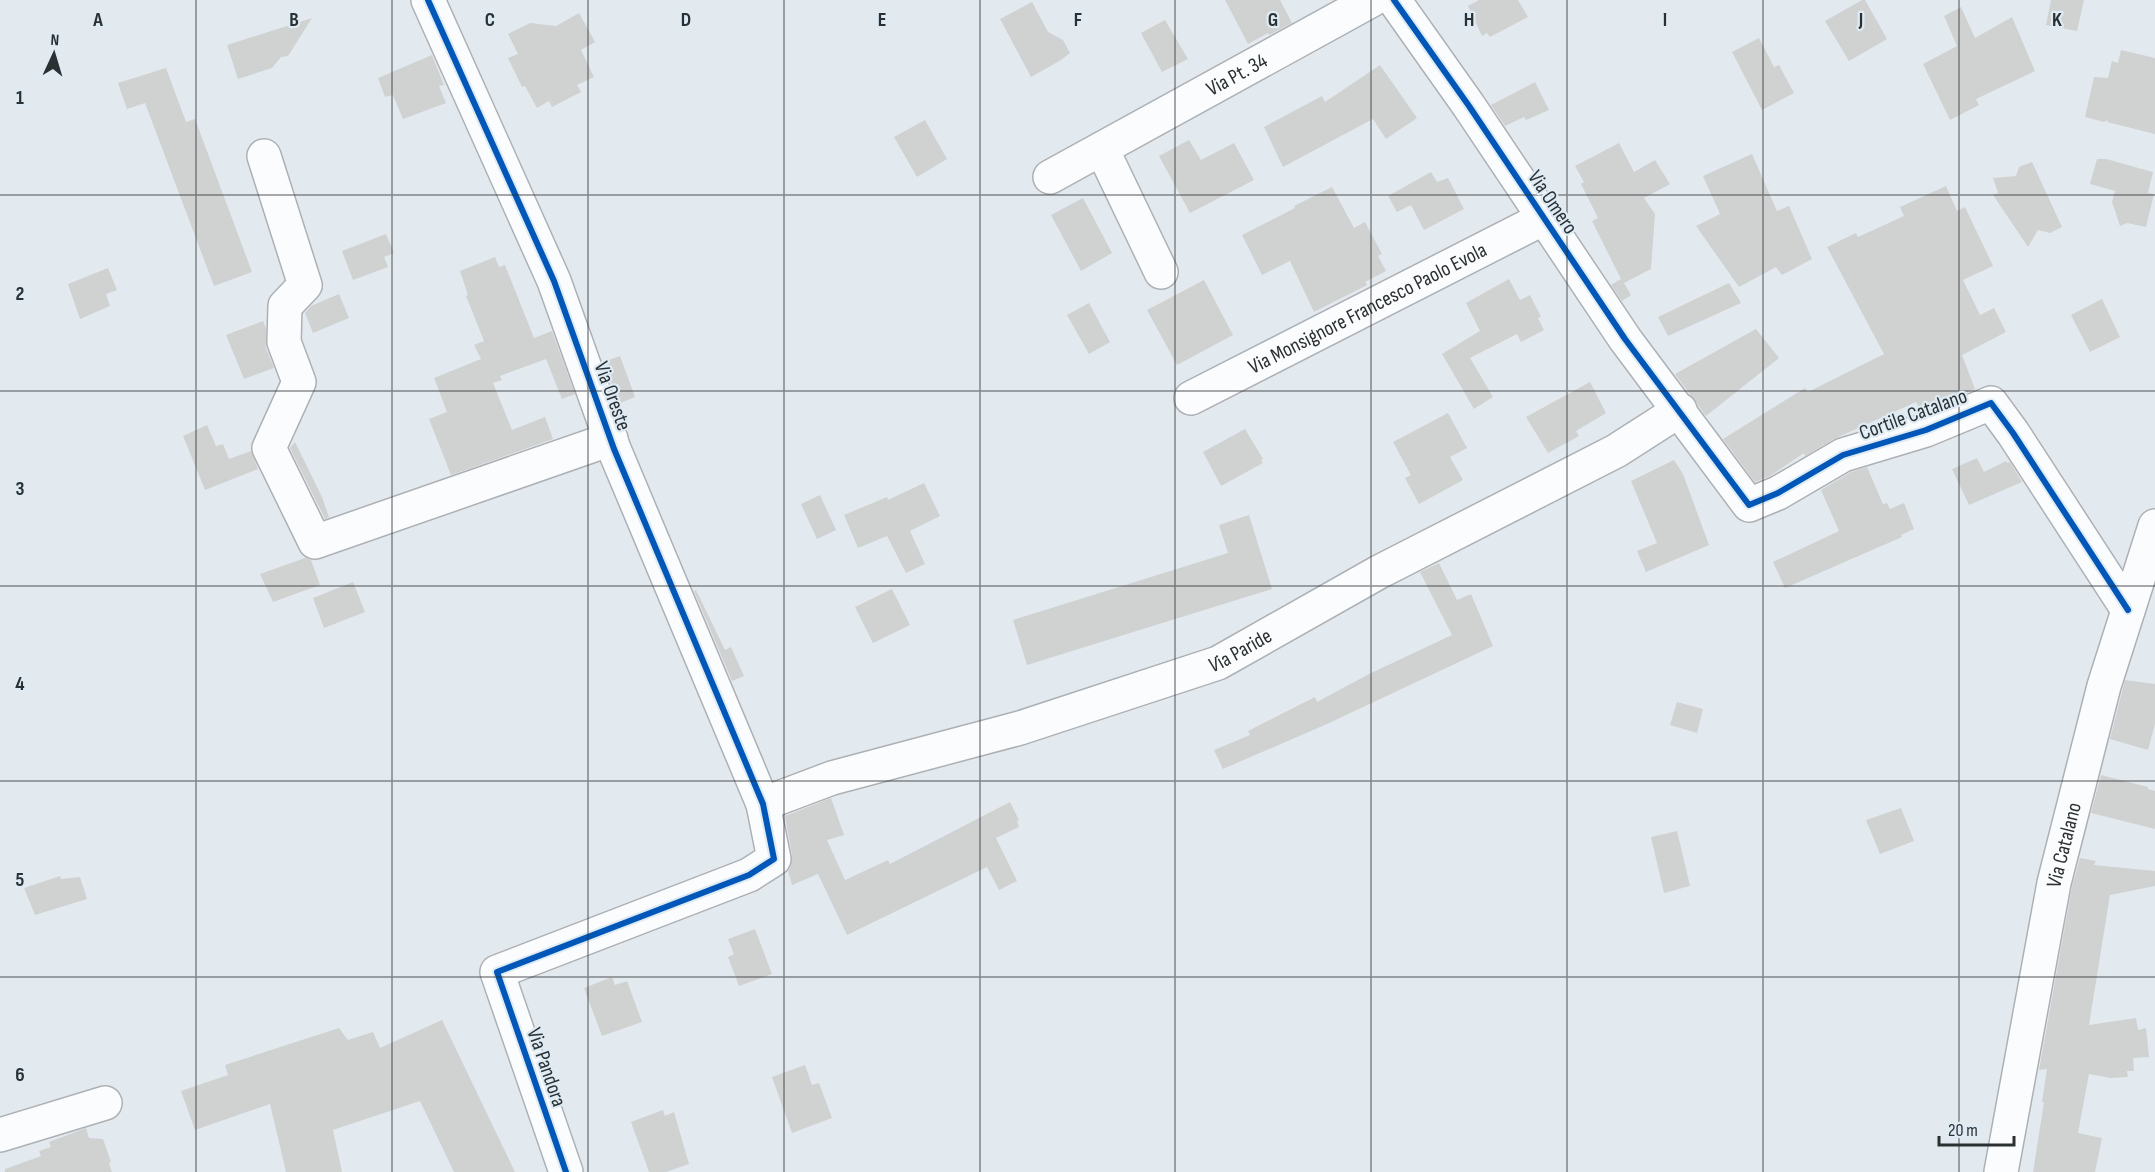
<svg xmlns="http://www.w3.org/2000/svg" width="2155" height="1172" font-family="'Sofia Sans Condensed',sans-serif">
<rect width="100%" height="100%" fill="#e3eaef"/>
<g fill="#d0d1d1">
<path d="M 1225,0 L 1280,0 L 1292,23 L 1269,35 L 1268,33 L 1248,44 Z"/>
<path d="M 1479,0 L 1518,0 L 1528,17 L 1490,37 L 1487,33 L 1482,36 L 1468,6 Z"/>
<path d="M 1862,0 L 1865,0 L 1887,39 L 1849,61 L 1825,21 Z"/>
<path d="M 2051,0 L 2084,0 L 2077,31 L 2046,25 Z"/>
<path d="M 1032,2 L 1048,32 L 1063,40 L 1070,53 L 1061,60 L 1031,77 L 1000,19 Z"/>
<path d="M 1961,7 L 1975,38 L 2012,17 L 2035,71 L 1976,99 L 1979,105 L 1950,120 L 1923,64 L 1957,46 L 1944,16 Z"/>
<path d="M 579,13 L 595,42 L 581,50 L 594,77 L 577,85 L 581,92 L 552,107 L 549,101 L 537,108 L 525,86 L 522,87 L 508,58 L 518,54 L 508,34 L 530,23 L 556,26 Z"/>
<path d="M 312,18 L 288,56 L 281,57 L 272,68 L 238,79 L 227,45 Z"/>
<path d="M 1165,20 L 1188,59 L 1162,72 L 1141,33 Z"/>
<path d="M 1759,38 L 1774,67 L 1779,65 L 1794,93 L 1762,110 L 1732,52 Z"/>
<path d="M 2121,50 L 2155,58 L 2155,134 L 2107,122 L 2108,120 L 2104,122 L 2085,117 L 2094,77 L 2108,78 L 2112,61 L 2118,63 Z"/>
<path d="M 432,55 L 444,85 L 439,86 L 446,103 L 403,119 L 393,95 L 385,97 L 378,78 Z"/>
<path d="M 1380,65 L 1417,118 L 1386,139 L 1373,119 L 1283,167 L 1264,127 L 1322,96 L 1325,102 Z"/>
<path d="M 166,68 L 186,122 L 195,119 L 252,272 L 214,286 L 145,103 L 127,109 L 118,83 Z"/>
<path d="M 1535,82 L 1549,110 L 1526,120 L 1524,117 L 1505,126 L 1491,105 Z"/>
<path d="M 925,120 L 947,159 L 917,177 L 894,137 Z"/>
<path d="M 1189,140 L 1201,160 L 1234,143 L 1254,180 L 1190,213 L 1159,156 Z"/>
<path d="M 1619,143 L 1634,172 L 1655,160 L 1670,184 L 1644,198 L 1655,214 L 1651,269 L 1624,283 L 1631,295 L 1622,301 L 1611,285 L 1621,279 L 1592,221 L 1598,218 L 1581,184 L 1584,182 L 1575,166 Z"/>
<path d="M 1752,154 L 1777,211 L 1789,206 L 1812,259 L 1782,275 L 1776,267 L 1739,287 L 1696,226 L 1720,214 L 1703,176 Z"/>
<path d="M 2097,159 L 2106,159 L 2153,172 L 2148,193 L 2154,194 L 2146,227 L 2127,223 L 2120,226 L 2112,202 L 2115,191 L 2090,184 Z"/>
<path d="M 2032,162 L 2062,227 L 2050,233 L 2038,230 L 2028,247 L 1993,195 L 1998,193 L 1993,178 L 2016,176 L 2019,167 Z"/>
<path d="M 1431,172 L 1437,182 L 1448,178 L 1464,209 L 1424,230 L 1411,205 L 1397,212 L 1388,196 Z"/>
<path d="M 1946,186 L 1957,211 L 1965,207 L 1993,266 L 1963,280 L 1980,315 L 1994,308 L 2006,332 L 1962,355 L 1975,389 L 1921,412 L 1916,402 L 1834,439 L 1805,456 L 1804,453 L 1770,476 L 1755,482 L 1723,439 L 1805,388 L 1808,392 L 1884,354 L 1827,247 L 1856,233 L 1858,237 L 1904,216 L 1900,207 Z"/>
<path d="M 1332,187 L 1354,228 L 1365,222 L 1382,254 L 1378,256 L 1386,271 L 1365,282 L 1367,285 L 1314,312 L 1290,261 L 1262,275 L 1242,235 L 1295,208 L 1294,206 Z"/>
<path d="M 1083,198 L 1112,253 L 1081,271 L 1051,215 Z"/>
<path d="M 386,234 L 394,253 L 384,257 L 388,267 L 353,280 L 342,251 Z"/>
<path d="M 495,257 L 499,267 L 505,265 L 534,338 L 552,331 L 575,394 L 562,399 L 546,359 L 500,376 L 502,380 L 493,383 L 512,430 L 545,417 L 553,439 L 451,475 L 429,419 L 447,412 L 434,378 L 481,359 L 474,345 L 484,341 L 466,296 L 468,295 L 460,271 Z"/>
<path d="M 108,268 L 117,290 L 106,294 L 110,306 L 80,319 L 68,284 Z"/>
<path d="M 1509,279 L 1520,300 L 1530,295 L 1541,317 L 1538,318 L 1544,330 L 1521,342 L 1517,334 L 1470,358 L 1493,397 L 1474,409 L 1442,354 L 1480,331 L 1466,303 Z"/>
<path d="M 1204,280 L 1233,335 L 1177,365 L 1147,310 Z"/>
<path d="M 1729,283 L 1741,303 L 1668,336 L 1658,317 Z"/>
<path d="M 339,294 L 349,318 L 313,333 L 305,313 L 311,306 Z"/>
<path d="M 2102,299 L 2120,337 L 2090,352 L 2071,315 Z"/>
<path d="M 1089,303 L 1110,342 L 1089,354 L 1067,315 Z"/>
<path d="M 263,321 L 266,328 L 266,348 L 274,368 L 244,379 L 226,335 Z"/>
<path d="M 1756,329 L 1779,358 L 1706,416 L 1675,374 Z"/>
<path d="M 620,356 L 635,397 L 618,404 L 603,362 Z"/>
<path d="M 1590,382 L 1606,413 L 1576,431 L 1579,436 L 1548,453 L 1526,417 Z"/>
<path d="M 1448,413 L 1467,448 L 1450,457 L 1463,480 L 1419,504 L 1405,478 L 1411,475 L 1393,442 Z"/>
<path d="M 207,425 L 216,446 L 223,444 L 229,459 L 251,451 L 258,469 L 205,490 L 183,436 Z"/>
<path d="M 1245,429 L 1263,459 L 1261,460 L 1263,463 L 1221,486 L 1203,452 Z"/>
<path d="M 295,442 L 322,497 L 329,517 L 325,519 L 290,448 Z"/>
<path d="M 1977,458 L 1984,472 L 2006,461 L 2007,463 L 2010,462 L 2022,482 L 1969,505 L 1952,469 Z"/>
<path d="M 1674,460 L 1683,474 L 1709,545 L 1646,572 L 1637,551 L 1657,543 L 1631,481 Z"/>
<path d="M 1867,467 L 1883,504 L 1887,503 L 1890,509 L 1904,503 L 1914,529 L 1901,535 L 1902,537 L 1785,588 L 1773,562 L 1839,531 L 1821,490 L 1851,472 Z"/>
<path d="M 924,483 L 940,516 L 910,531 L 925,564 L 906,573 L 887,536 L 858,548 L 844,515 L 887,497 L 888,500 Z"/>
<path d="M 820,495 L 836,530 L 817,539 L 801,504 Z"/>
<path d="M 1249,515 L 1272,589 L 1027,665 L 1013,620 L 1228,553 L 1219,525 Z"/>
<path d="M 305,558 L 311,560 L 320,585 L 273,602 L 260,574 Z"/>
<path d="M 1439,563 L 1457,600 L 1471,594 L 1493,646 L 1327,724 L 1223,769 L 1214,750 L 1250,735 L 1248,731 L 1315,697 L 1317,702 L 1369,674 L 1452,635 L 1420,572 Z"/>
<path d="M 353,582 L 365,612 L 324,628 L 313,598 Z"/>
<path d="M 892,589 L 910,625 L 873,643 L 855,607 Z"/>
<path d="M 696,590 L 725,650 L 731,647 L 744,676 L 732,681 L 694,591 Z"/>
<path d="M 2125,680 L 2155,684 L 2155,724 L 2148,750 L 2110,739 Z"/>
<path d="M 1677,702 L 1703,709 L 1697,733 L 1670,725 Z"/>
<path d="M 2101,775 L 2148,787 L 2148,789 L 2155,791 L 2155,829 L 2091,813 Z"/>
<path d="M 831,798 L 844,835 L 827,840 L 845,880 L 888,860 L 890,864 L 1010,802 L 1019,820 L 1017,821 L 1019,827 L 996,838 L 1017,881 L 999,890 L 987,867 L 847,935 L 818,874 L 792,885 L 788,871 L 791,866 L 792,855 L 785,816 Z"/>
<path d="M 1901,808 L 1914,841 L 1880,854 L 1866,820 Z"/>
<path d="M 1677,831 L 1690,886 L 1664,893 L 1651,837 Z"/>
<path d="M 2080,858 L 2096,861 L 2094,865 L 2155,871 L 2155,886 L 2110,895 L 2089,1025 L 2136,1018 L 2138,1030 L 2146,1028 L 2149,1057 L 2133,1058 L 2134,1071 L 2127,1071 L 2128,1077 L 2111,1078 L 2089,1074 L 2078,1133 L 2102,1138 L 2095,1172 L 2033,1172 L 2044,1102 L 2042,1102 L 2047,1069 L 2039,1070 L 2072,887 Z"/>
<path d="M 60,876 L 61,879 L 80,877 L 87,899 L 35,915 L 24,888 Z"/>
<path d="M 755,929 L 772,974 L 739,986 L 728,957 L 734,954 L 728,939 Z"/>
<path d="M 612,977 L 615,985 L 627,981 L 642,1022 L 602,1036 L 584,988 Z"/>
<path d="M 442,1020 L 515,1172 L 454,1172 L 420,1101 L 333,1130 L 342,1172 L 286,1172 L 270,1104 L 195,1130 L 181,1091 L 228,1075 L 225,1065 L 339,1028 L 348,1040 L 373,1032 L 380,1048 Z"/>
<path d="M 805,1065 L 812,1085 L 819,1083 L 832,1118 L 792,1133 L 772,1077 Z"/>
<path d="M 663,1110 L 665,1116 L 674,1112 L 689,1164 L 666,1172 L 649,1172 L 631,1122 Z"/>
<path d="M 86,1128 L 89,1138 L 103,1139 L 111,1162 L 109,1163 L 112,1172 L 5,1172 L 5,1169 L 41,1156 L 39,1151 L 51,1147 L 49,1142 Z"/>
</g>
<g fill="none" stroke-linecap="round" stroke-linejoin="round">
<defs>
<g id="minor">
<path d="M 428,0 L 554,281 L 614,449 L 763,804 L 774,859 L 749,875 L 497,972 L 566,1172"/>
<path d="M 1394,0 L 1469,106 L 1625,339 L 1749,505 L 1778,493 L 1843,455 L 1926,430 L 1991,403 L 2013,433 L 2128,610"/>
<path d="M 1102,149 L 1161,272"/>
<path d="M 264,156 L 305,285 L 285,306 L 284,342 L 299,382 L 269,448 L 315,542 L 611,439"/>
<path id="s1" d="M 1050,177 L 1372,0"/>
<path id="s2" d="M 1191,398 L 1544,218"/>
<path id="s3" d="M 763,804 L 832,778 L 1020,728 L 1218,663 L 1379,572 L 1616,451 L 1680,410"/>
<path d="M 0,1135 L 105,1103"/>
<path id="s4" d="M 2001,1172 L 2054,883 L 2104,686 L 2155,526"/>
</g>
</defs>
<use href="#minor" stroke="#adb1b5" stroke-width="36"/>
<use href="#minor" stroke="#fbfcfd" stroke-width="33"/>
<defs>
<g id="cycleway">
<path d="M 428,0 L 554,281 L 614,449 L 763,804 L 774,859 L 749,875 L 497,972 L 566,1172"/>
<path d="M 1394,0 L 1469,106 L 1625,339 L 1749,505 L 1778,493 L 1843,455 L 1926,430 L 1991,403 L 2013,433 L 2128,610"/>
</g>
</defs>
<use href="#cycleway" stroke="#deebf4" stroke-width="10"/>
<use href="#cycleway" stroke="#0057b8" stroke-width="6"/>
</g>
<path fill="none" stroke="#2b3033" stroke-width="1.5" stroke-opacity="0.55" d="M 196,0 L 196,1172M 392,0 L 392,1172M 588,0 L 588,1172M 784,0 L 784,1172M 980,0 L 980,1172M 1175,0 L 1175,1172M 1371,0 L 1371,1172M 1567,0 L 1567,1172M 1763,0 L 1763,1172M 1959,0 L 1959,1172M 0,195 L 2155,195M 0,391 L 2155,391M 0,586 L 2155,586M 0,781 L 2155,781M 0,977 L 2155,977"/>
<g text-anchor="middle" stroke-width="4.5" stroke-linejoin="round" paint-order="stroke">
<g font-size="21" fill="#2b3033" stroke="#deebf4">
<text dy="7" stroke="none"><textPath href="#s1" startOffset="213">Via Pt. 34</textPath></text>
<text transform="translate(1553 202) rotate(56)" y="7">Via Omero</text>
<text dy="7" stroke="none"><textPath href="#s2" startOffset="198">Via Monsignore Francesco Paolo Evola</textPath></text>
<text transform="translate(613 396) rotate(70)" y="7">Via Oreste</text>
<text transform="translate(1913 414) rotate(-20)" y="7">Cortile Catalano</text>
<text dy="7" stroke="none"><textPath href="#s3" startOffset="502">Via Paride</textPath></text>
<text dy="7" stroke="none"><textPath href="#s4" startOffset="333">Via Catalano</textPath></text>
<text transform="translate(547 1067) rotate(71)" y="7">Via Pandora</text>
</g>
</g>
<g font-size="20" text-anchor="middle" font-weight="bold" fill="#2b3033" stroke="#deebf4" stroke-width="4.5" stroke-linejoin="round" paint-order="stroke">
<text x="98" y="26">A</text>
<text x="294" y="26">B</text>
<text x="490" y="26">C</text>
<text x="686" y="26">D</text>
<text x="882" y="26">E</text>
<text x="1078" y="26">F</text>
<text x="1273" y="26">G</text>
<text x="1469" y="26">H</text>
<text x="1665" y="26">I</text>
<text x="1861" y="26">J</text>
<text x="2057" y="26">K</text>
<text x="20" y="104">1</text>
<text x="20" y="300">2</text>
<text x="20" y="495">3</text>
<text x="20" y="690">4</text>
<text x="20" y="886">5</text>
<text x="20" y="1081">6</text>
</g>
<g transform="translate(54 54) rotate(4)" stroke="#deebf4" stroke-width="4.5" paint-order="stroke">
<path d="M0-4.5L10 22L0 15L-10 22Z" fill="#2b3033"/>
<text y="-9" font-size="16" font-weight="bold" text-anchor="middle" fill="#2b3033">N</text>
</g>
<path d="M1939 1136v9h75v-9" fill="none" stroke="#2b3033" stroke-width="3"/>
<text x="1948" y="1136" font-size="18" fill="#2b3033" stroke="#deebf4" stroke-width="4.5" paint-order="stroke">20 m</text>
</svg>
